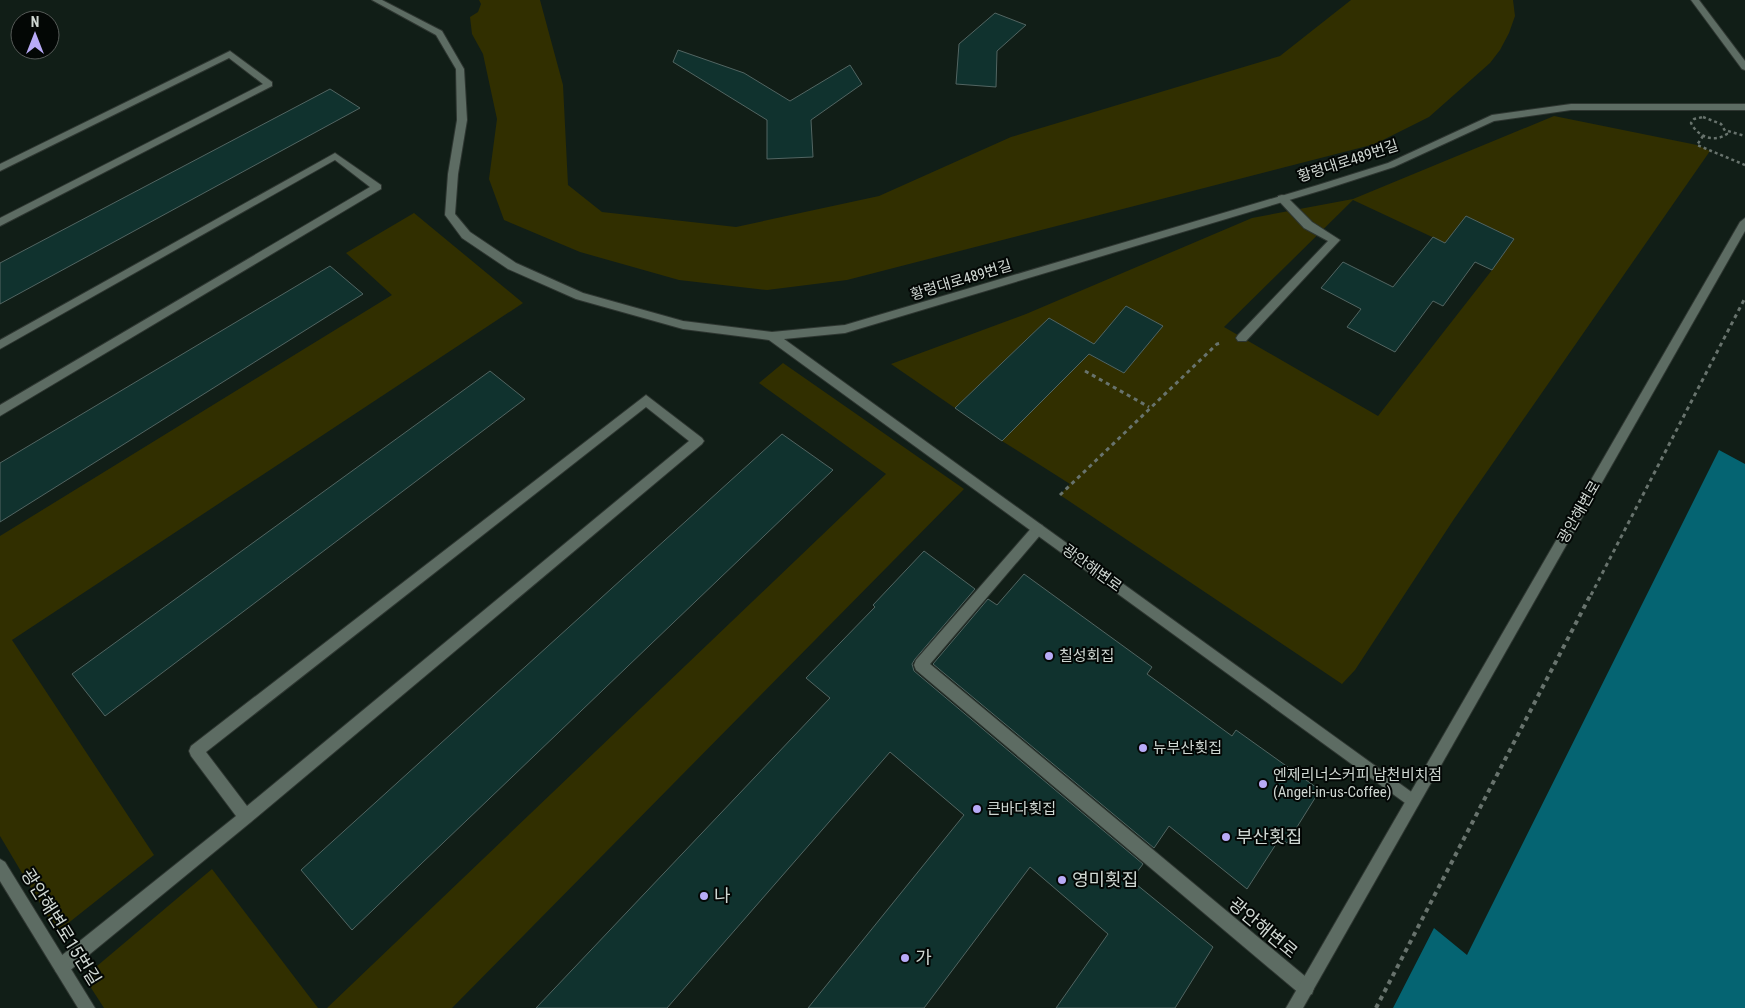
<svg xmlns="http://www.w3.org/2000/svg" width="1745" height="1008" font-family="'Roboto Condensed','Noto Sans KR',sans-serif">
<rect width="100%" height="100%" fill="#111e17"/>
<g fill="#312f00" fill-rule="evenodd">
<path d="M 479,0 L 540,0 L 563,85 L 568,185 L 602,212 L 736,227 L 879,196 L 1011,137 L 1280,56 L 1351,0 L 1513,0 L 1515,16 L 1509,33 L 1500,50 L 1490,63 L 1429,117 L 1375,144 L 847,280 L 767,290 L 679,280 L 580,252 L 504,220 L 489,179 L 497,119 L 483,54 L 472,34 L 470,17 L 478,12 L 481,4 Z"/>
<path d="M 1554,116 L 1697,145 L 1710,151 L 1454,519 L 1355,670 L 1342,684 L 1060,495 L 1070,484 L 1002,441 L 1088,354 L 1124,373 L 1163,326 L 1126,306 L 1094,344 L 1049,318 L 955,408 L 891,364 L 1026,314 L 1252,218 L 1353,199 ZM 1353,200 L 1445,243 L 1466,216 L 1514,239 L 1492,270 L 1378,416 L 1224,327 Z"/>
<path d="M 414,213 L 523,303 L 12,640 L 154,855 L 57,932 L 0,836 L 0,536 L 392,295 L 346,253 Z"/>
<path d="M 783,363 L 964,489 L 452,1008 L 327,1008 L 886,474 L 759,383 Z"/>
<path d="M 212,869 L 318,1008 L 104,1008 L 84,977 Z"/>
</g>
<path fill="#056472" d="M 1719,450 L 1745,464 L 1745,1008 L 1393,1008 L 1434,928 L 1467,955 Z"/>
<g fill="#10322e" stroke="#526562">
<path d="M 995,13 L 1026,25 L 997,51 L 996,87 L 956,84 L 959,44 Z"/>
<path d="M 678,50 L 744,73 L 790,101 L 850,65 L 862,84 L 811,120 L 813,157 L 767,159 L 767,120 L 673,62 Z"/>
<path d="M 330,89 L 360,108 L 0,304 L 0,263 Z"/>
<path d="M 1466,216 L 1514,239 L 1492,270 L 1475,262 L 1443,306 L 1433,301 L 1395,352 L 1347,327 L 1361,309 L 1321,288 L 1343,262 L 1393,287 L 1433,237 L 1445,243 Z"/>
<path d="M 330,266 L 363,294 L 0,522 L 0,463 Z"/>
<path d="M 1126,306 L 1163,326 L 1124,373 L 1089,354 L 1002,441 L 955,408 L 1049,318 L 1094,344 Z"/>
<path d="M 490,371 L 525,399 L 105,716 L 72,674 Z"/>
<path d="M 782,434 L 833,470 L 352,930 L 301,870 Z"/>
<path d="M 924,551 L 975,589 L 915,659 L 912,664 L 914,671 L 1143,864 L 1131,880 L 1213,947 L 1175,1008 L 1056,1008 L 1108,934 L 1030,867 L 924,1008 L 808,1008 L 964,815 L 890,752 L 667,1008 L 536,1008 L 830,698 L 806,678 L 875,607 L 873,605 Z"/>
<path d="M 1024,574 L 1152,667 L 1147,674 L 1232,736 L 1236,730 L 1320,790 L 1287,843 L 1280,838 L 1247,889 L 1169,826 L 1154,848 L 933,664 L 988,599 L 997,605 Z"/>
</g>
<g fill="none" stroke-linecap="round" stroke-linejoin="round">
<defs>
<g id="service">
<path d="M 230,51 L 272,82 L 272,86 L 0,226 L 0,218 L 263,84 L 229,58 L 0,171 L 0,164 Z"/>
<path d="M 335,153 L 381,185 L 381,189 L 0,416 L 0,405 L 370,187 L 335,160 L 0,349 L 0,340 Z"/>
<path d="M 1282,195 L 1286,196 L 1312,222 L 1340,240 L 1246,341 L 1238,341 L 1236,338 L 1238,335 L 1328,241 L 1304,228 L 1278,200 L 1278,196 Z"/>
<path d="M 646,395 L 702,438 L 704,441 L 702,444 L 251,822 L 68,972 L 62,974 L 56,972 L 54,966 L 56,960 L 236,816 L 191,756 L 189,751 L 191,746 ZM 646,407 L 689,441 L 247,806 L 206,752 Z"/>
<path d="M 1038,524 L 1042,525 L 1044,529 L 1042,533 L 930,664 L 1312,982 L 1314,988 L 1312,994 L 1306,996 L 1300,994 L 916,670 L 914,665 L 916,660 L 1034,525 Z"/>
</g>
<g id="minor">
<path d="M 372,0 L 382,0 L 442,31 L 464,69 L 467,120 L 458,174 L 455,214 L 470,232 L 516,263 L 583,293 L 683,321 L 772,332 L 845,325 L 1318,185 L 1388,163 L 1492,115 L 1571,104 L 1745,104 L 1745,110 L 1571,110 L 1494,121 L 1394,167 L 1326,189 L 845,333 L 784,339 L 1417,796 L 1419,801 L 1417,806 L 1412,808 L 769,340 L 683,329 L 576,299 L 508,269 L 462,238 L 445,215 L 448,174 L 457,120 L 456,69 L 436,35 Z"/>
<path d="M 0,859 L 5,862 L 95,1008 L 78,1008 L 0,881 Z"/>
</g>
<g id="secondary">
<path d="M 1691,0 L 1699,0 L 1745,61 L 1745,70 L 1742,69 Z"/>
<path d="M 1745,218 L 1745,231 L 1303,1008 L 1286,1008 L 1740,222 Z"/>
</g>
</defs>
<use href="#service" stroke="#2e3631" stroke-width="2"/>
<use href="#minor" stroke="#2e3631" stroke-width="2"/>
<use href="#secondary" stroke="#2e3631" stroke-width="2"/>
<g stroke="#68736d" stroke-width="2.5" stroke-dasharray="3 3" stroke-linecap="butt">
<path d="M 1703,117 L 1721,124 L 1727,134 C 1714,143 1698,137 1691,123 L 1694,119 Z"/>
<path d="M 1728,131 L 1745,136"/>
<path d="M 1703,136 L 1697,145 L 1745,165"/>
</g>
<g stroke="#68736d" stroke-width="3" stroke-dasharray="4 4" stroke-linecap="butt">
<path d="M 1085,371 L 1149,407"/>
<path d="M 1060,495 L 1217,344 L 1221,343"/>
<path d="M 1591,595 L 1745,298"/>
</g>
<path stroke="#68736d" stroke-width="4" stroke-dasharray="4.5 4.5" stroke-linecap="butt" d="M 1376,1008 L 1591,594"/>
<use href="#service" fill="#5d6c63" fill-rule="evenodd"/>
<use href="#minor" fill="#5d6c63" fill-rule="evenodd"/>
<use href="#secondary" fill="#5d6c63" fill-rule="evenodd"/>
</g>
<g fill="#b8abf7" stroke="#030705" stroke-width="2">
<circle cx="1049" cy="656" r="5"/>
<circle cx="1143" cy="748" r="5"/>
<circle cx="1263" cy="784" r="5"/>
<circle cx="977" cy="809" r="5"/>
<circle cx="1226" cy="837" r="5"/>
<circle cx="1062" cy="880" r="5"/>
<circle cx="704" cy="896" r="5"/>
<circle cx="905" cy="958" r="5"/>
</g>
<g text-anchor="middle" stroke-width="4" stroke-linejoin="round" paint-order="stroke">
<g font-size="15" fill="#cfd7d2" stroke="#030705">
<text transform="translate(1348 161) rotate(-18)" y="5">황령대로489번길</text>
<text transform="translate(961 280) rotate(-17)" y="5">황령대로489번길</text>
<text transform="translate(1579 512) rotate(-60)" y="5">광안해변로</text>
<text transform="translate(1092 568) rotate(36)" y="5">광안해변로</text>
</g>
<g font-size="15" fill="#cfd7d2" stroke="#030705" text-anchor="start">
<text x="1059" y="661">칠성회집</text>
<text x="1153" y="753">뉴부산횟집</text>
<text x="1273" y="780">엔제리너스커피 남천비치점<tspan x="1273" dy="17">(Angel-in-us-Coffee)</tspan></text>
<text x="987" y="814">큰바다횟집</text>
</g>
<g font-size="18" fill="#cfd7d2" stroke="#030705" text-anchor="start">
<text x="1236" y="843">부산횟집</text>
<text x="1072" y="886">영미횟집</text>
<text x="714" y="902">나</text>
<text x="915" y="964">가</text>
</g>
<g font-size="18" fill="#cfd7d2" stroke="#030705">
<text transform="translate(61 927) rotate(58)" y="6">광안해변로15번길</text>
<text transform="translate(1263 928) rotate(40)" y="6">광안해변로</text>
</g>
</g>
<g transform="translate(35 35)"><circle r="24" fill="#030705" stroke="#555a57"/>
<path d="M0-4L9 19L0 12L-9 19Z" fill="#b8abf7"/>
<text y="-8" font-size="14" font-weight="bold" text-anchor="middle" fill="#cfd7d2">N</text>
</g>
</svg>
